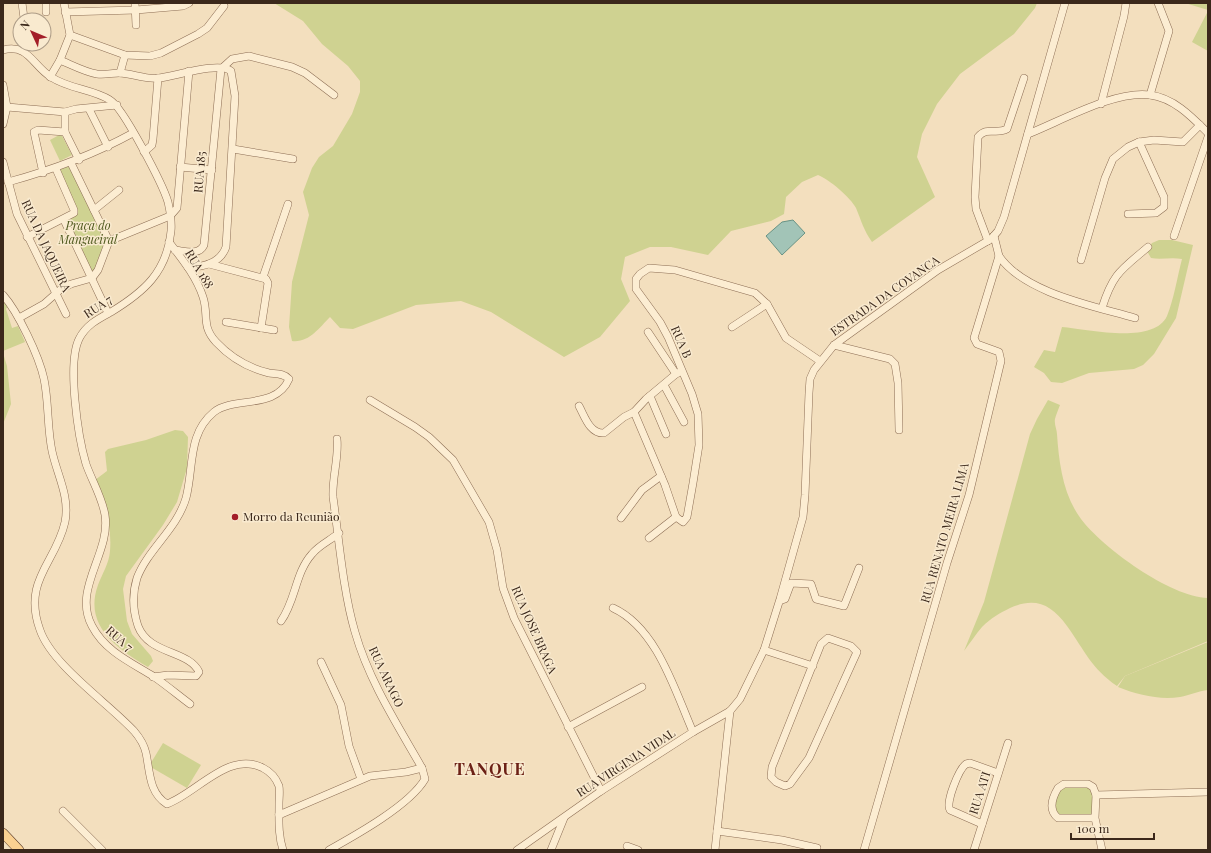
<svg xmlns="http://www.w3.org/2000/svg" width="1211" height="853" font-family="'Playfair Display',serif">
<rect width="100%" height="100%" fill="#f3dfbe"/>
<g fill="#cfd291">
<path d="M 274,3 L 1037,3 L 1035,8 L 1014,34 L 960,74 L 937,104 L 922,134 L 917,157 L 935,197 L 872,242 C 864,231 861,220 856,208 C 851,198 829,179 818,175 L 802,182 L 786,197 L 784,214 L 771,221 L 731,231 L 708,255 L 671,247 L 650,247 L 625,257 L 621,279 L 630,301 L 600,337 L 564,357 L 491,312 L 461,301 L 416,305 L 353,329 L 340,328 L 330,317 C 319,328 309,343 292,341 L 289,327 L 292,282 L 309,215 L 303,192 L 312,168 L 319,157 L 333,146 L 352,114 L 360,92 L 360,81 L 348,66 L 322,44 L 303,21 Z"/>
<path d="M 1185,3 L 1208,3 L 1208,10 Z"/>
<path d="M 1208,11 L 1208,60 L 1208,51 L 1192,42 Z"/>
<path d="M 61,134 L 72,155 L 60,161 L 50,140 Z"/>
<path d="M 72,164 L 110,242 L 98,276 L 92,278 L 64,220 L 76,214 L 57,171 Z"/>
<path d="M 1159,240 L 1172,240 L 1193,245 L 1176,318 L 1154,354 L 1143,365 L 1134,369 L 1089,373 L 1062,383 L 1051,382 L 1044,373 L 1034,367 L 1044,350 L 1055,352 L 1062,327 C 1087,329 1154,345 1167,316 C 1174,299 1177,278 1182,259 C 1171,257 1161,260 1151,258 L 1147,251 L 1152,243 Z"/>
<path d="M 3,295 L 10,303 L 6,309 L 12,328 L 18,326 L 25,342 L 3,351 Z"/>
<path d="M 3,353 L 7,366 L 11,404 L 3,424 Z"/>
<path d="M 1048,400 L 1060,405 C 1058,410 1056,415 1055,419 C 1054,424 1057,430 1057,434 C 1059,463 1063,495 1081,519 C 1103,548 1170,597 1208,598 L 1208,641 L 1125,676 L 1117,686 C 1091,668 1085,651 1067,626 C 1051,604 1035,597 1010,608 C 1000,613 991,618 982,627 C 976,634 970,643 964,651 L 984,602 L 1030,434 L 1037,419 Z"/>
<path d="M 175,430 L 183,431 L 188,437 L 187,468 L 177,502 L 163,525 L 126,576 L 123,589 L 127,621 L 132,634 L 151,656 L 153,661 L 148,667 C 118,649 83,626 98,585 C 102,574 109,564 110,551 C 112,526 105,504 95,480 L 107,471 L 105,452 L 108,449 L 146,440 Z"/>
<path d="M 1208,642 L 1208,690 C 1198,691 1190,695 1180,697 C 1159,700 1138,695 1118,687 L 1125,676 Z"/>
<path d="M 163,743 L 201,765 L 187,788 L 149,766 Z"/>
<path d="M 1061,787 L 1088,787 L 1092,790 L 1094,816 L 1059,818 L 1053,813 L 1057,791 Z"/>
</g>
<path fill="#a2c4b7" stroke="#689385" d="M 793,220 L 805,233 L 782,255 L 766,236 L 782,222 Z"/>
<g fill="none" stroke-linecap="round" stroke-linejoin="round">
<defs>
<g id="minor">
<path d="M 22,3 L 24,18"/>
<path d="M 46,3 L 46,12"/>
<path d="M 135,3 L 136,25"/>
<path d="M 65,12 L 136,10 L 183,6 L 189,3"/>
<path d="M 70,35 L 125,55 L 150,56 L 161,53 L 198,34 L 207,28 L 224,6"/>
<path d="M 3,50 C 28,43 33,66 51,77 C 69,89 92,89 110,100 C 123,107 163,185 168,202 C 170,211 172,222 171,231 C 167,272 144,292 111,312 C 98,319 86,325 79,339 C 67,363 78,437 86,464 C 92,481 102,497 105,515 C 111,553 72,589 92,626 C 105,651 130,662 153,676 C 166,685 178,695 190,704"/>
<path d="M 60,60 C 72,65 85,72 97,74 C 105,75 112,73 119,73 C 132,73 145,80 159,78 C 173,77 219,61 231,71 L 235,96 L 226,247 C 220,264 203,267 188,267"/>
<path d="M 221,69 L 232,59 L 249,56 L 292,67 L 305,73 L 334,95"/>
<path d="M 120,73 L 125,55"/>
<path d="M 50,77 L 60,60 L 70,35 L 64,3"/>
<path d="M 3,85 L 7,107 L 3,124"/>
<path d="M 1150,95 L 1169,31 L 1158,3"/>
<path d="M 1101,104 L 1124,16 L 1126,3"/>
<path d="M 7,107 L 65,112 L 76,109 L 117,105"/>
<path d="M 89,109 L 108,147"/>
<path d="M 65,112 L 65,132 L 79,160"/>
<path d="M 1028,134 C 1061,121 1115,90 1150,95 C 1174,98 1192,117 1208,133"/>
<path d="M 233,149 L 293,159"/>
<path d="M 144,152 L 152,145 L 153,139 L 158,78"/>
<path d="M 3,162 L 17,214 L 66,314"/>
<path d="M 180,167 L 212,170"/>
<path d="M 43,173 L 34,132 L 38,130 L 65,132"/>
<path d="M 8,182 C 52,170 93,155 133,133"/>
<path d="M 94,210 L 119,190"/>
<path d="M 1128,214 L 1156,213 L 1164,207 L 1164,197 L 1139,142"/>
<path d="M 64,220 L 108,313"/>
<path d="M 1174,236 L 1208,137"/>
<path d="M 27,237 L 74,213 L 74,210 L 56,169"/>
<path d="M 109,241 L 170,216 L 177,208 L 189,71"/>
<path d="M 988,241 L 976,209 L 975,197 L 978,137 C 987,126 996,135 1007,129 L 1024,78"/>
<path d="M 175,250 C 185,251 199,256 204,245 L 221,69"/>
<path d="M 999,256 C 1024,293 1094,306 1135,318"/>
<path d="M 1081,260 L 1105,178 L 1113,159 L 1128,147 L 1139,142 L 1154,140 L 1183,142 L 1200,125"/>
<path d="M 209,264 L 266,279 L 268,283 L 261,328"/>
<path d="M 263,277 L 288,204"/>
<path d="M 3,295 C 18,312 39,356 44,379 C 49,403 47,427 52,451 C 57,475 70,496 65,522 C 56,563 22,580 40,630 C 52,665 108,703 134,731 C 140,738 144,744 146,753 C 150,772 149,793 167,804 C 197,793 229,750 263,768 C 271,772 276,778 279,786 C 280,791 279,798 279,804 C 279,820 278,835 283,850"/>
<path d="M 1102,308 C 1113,273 1121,270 1148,247"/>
<path d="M 19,318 L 44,304 L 61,289 L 71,284 L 92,278 L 98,270 L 109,241 L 71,163"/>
<path d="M 226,322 L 274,330"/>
<path d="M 732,327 L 767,304"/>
<path d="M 648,332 L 676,374 L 680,372"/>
<path d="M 834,345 L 890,359 L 895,364 L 898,383 L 899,430"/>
<path d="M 676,374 L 646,399 L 634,412 L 665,485 L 676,517 L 683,522 L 687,517 L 693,483 L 699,445 L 698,414 L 692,394 L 668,337 L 660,322 L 636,289 L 636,279 L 640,274 L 649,268 L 675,270 L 755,293 L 767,304 L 786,338 L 820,361"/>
<path d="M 664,385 L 684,422"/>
<path d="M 650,396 L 666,434"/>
<path d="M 370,400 L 415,427 L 429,437 L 453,460 L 489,522 L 497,550 L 503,588 L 514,618 L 601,791"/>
<path d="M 579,406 C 585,417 590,434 604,433 L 624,417 L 634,412"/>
<path d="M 621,518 L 642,490 L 661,476"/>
<path d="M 649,538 L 676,517"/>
<path d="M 782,600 L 785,599 L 791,583 L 811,584 L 816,599 L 844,606 L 859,568"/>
<path d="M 613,608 C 657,628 675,691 693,732"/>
<path d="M 281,621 C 296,600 295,573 312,554 C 319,545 331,540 339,533"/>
<path d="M 828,638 L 851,646 L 857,652 L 809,758 L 790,784 L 785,786 L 776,782 L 771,777 L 772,767 L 821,644 Z"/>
<path d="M 764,650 L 813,666"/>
<path d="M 321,662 L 341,705 L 349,746 L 361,779"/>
<path d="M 153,677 L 168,675 L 196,676 L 199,672 C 189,650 149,655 138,626 C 133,611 132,594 137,578 C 148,549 177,529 186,498 C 194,468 187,434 214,412 C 234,396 276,410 289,379 C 284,373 275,374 269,373 C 248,368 231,358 216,342 C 201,326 209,315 203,297 C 196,276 182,259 169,242"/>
<path d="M 568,727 L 642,687"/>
<path d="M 1096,795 L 1208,792"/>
<path d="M 63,811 L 102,850"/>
<path d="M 279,815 L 370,776 L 406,772 L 422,768"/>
<path d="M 1095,818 L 1058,818 C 1048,810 1052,798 1058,788 L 1064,784 L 1088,784 L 1093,787 L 1096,795 L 1095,818 L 1102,850"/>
<path d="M 982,824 L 950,810 C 945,803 959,769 966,764 L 970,763 L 998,773"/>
<path d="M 717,831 L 782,840 L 817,848"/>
<path d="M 627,846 L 638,850"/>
<path d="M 329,850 C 356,835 410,805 425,779 L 422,768 C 397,724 369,681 355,632 C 343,591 339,539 333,497 C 332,477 339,458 337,439"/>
<path d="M 517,850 L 601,791 L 693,732 L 730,711 L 740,699 L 764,650 L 780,599 L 803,517 L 805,495 L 809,393 L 810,379 L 814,370 L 834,345 L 938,270 L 991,239 L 998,231 L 1004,217 L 1065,3"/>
<path d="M 551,850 L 564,818"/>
<path d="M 715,850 L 730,711"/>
<path d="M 864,850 L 947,563 L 969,495 L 1001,361 L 999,352 L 977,344 L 974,338 L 999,256 L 994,236"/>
<path d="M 974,850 L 1008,743"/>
</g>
<path id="major" d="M 3,833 L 19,850"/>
</defs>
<use href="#minor" stroke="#8d6e55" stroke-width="8"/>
<use href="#major" stroke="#5a3c2a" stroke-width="10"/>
<use href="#minor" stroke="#fcedd2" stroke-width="7"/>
<use href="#major" stroke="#fbd191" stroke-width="9"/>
</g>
<circle fill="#a31e29" stroke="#f9eacf" stroke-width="1.5" cx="235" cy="517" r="4"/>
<g text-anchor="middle" stroke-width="3" stroke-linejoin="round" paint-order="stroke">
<g font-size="12" fill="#3b281b" stroke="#f9eacf">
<text transform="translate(200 172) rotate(-85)" y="4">RUA 185</text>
<text transform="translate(46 246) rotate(65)" y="4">RUA DA JAQUEIRA</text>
<text transform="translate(199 269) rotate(59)" y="4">RUA 188</text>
<text transform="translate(885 296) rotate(-35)" y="4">ESTRADA DA COVANCA</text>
<text transform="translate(98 307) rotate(-33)" y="4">RUA 7</text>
<text transform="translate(681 342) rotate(66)" y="4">RUA B</text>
<text transform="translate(945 533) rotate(-74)" y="4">RUA RENATO MEIRA LIMA</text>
<text transform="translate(534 630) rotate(66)" y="4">RUA JOSE BRAGA</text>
<text transform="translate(119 639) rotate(41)" y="4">RUA 7</text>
<text transform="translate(386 677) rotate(65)" y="4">RUA ARAGO</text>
<text transform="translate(626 763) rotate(-33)" y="4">RUA VIRGINIA VIDAL</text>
<text transform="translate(980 793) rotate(-72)" y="4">RUA ATI</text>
</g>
<g font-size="12" font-style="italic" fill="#505a1f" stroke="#f9eacf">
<text x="88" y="230">Praça do<tspan x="88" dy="14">Mangueiral</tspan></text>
</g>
<g font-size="12" fill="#3b281b" stroke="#f9eacf" text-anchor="start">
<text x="243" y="521">Morro da Reunião</text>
</g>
<g font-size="16" font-weight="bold" letter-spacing="1" fill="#6c2116" stroke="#f9eacf">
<text x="490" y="775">TANQUE</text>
</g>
</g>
<rect width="1211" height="853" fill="none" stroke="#3b281b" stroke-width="8"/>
<g transform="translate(32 32) rotate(314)"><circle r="19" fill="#f9eacf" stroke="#ad9c87"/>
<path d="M0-3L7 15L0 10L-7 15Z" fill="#a31e29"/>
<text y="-6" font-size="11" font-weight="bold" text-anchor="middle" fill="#3b281b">N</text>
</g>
<path d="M1071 833v6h83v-6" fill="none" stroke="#3b281b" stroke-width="2"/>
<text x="1077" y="833" font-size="12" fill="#3b281b" stroke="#f9eacf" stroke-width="3" paint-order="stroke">100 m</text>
</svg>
